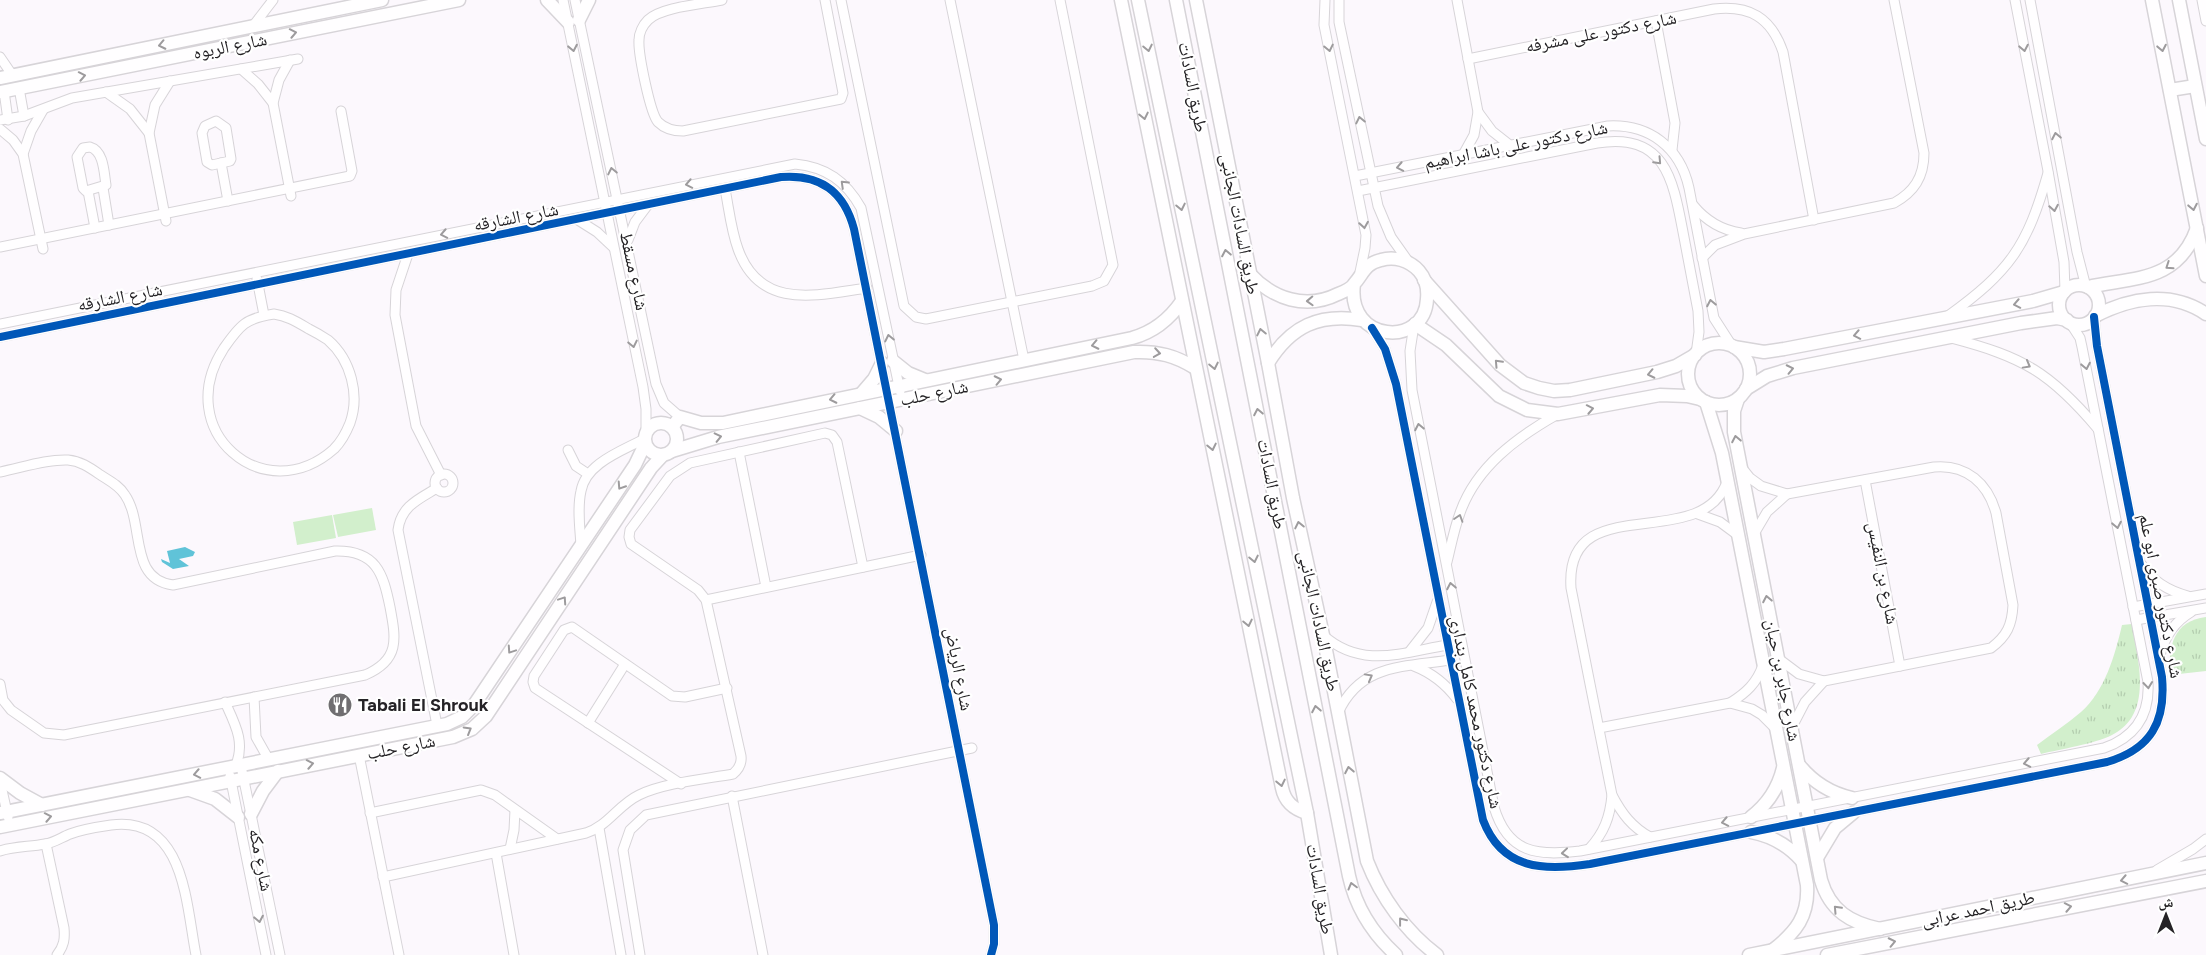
<svg xmlns="http://www.w3.org/2000/svg" width="2206" height="955" font-family="Figtree,'Noto Naskh Arabic',sans-serif">
<defs>
<pattern id="park-tufts" width="24" height="20" patternUnits="userSpaceOnUse" patternTransform="scale(1.25)"><rect width="24" height="20" fill="#d2efcc"/><path d="M3 7l-1-3M5 7V3M7 7l1-3M15 17l-1-3M17 17v-4M19 17l1-3" fill="none" stroke="#b4cdaf"/></pattern>
</defs>
<rect width="100%" height="100%" fill="#fcf8fd"/>
<g fill="#d2efcc">
<path d="M 372,508 L 376,530 L 338,537 L 333,515 Z"/>
<path d="M 332,515 L 336,538 L 297,545 L 293,522 Z"/>
</g>
<g fill="url(#park-tufts)">
<path d="M 2206,617 L 2206,671 L 2170,675 C 2168,647 2173,621 2206,617 Z"/>
<path d="M 2132,624 C 2138,661 2154,714 2112,735 C 2094,744 2061,749 2041,754 L 2037,745 C 2051,734 2067,724 2081,712 C 2105,691 2115,655 2122,625 Z"/>
</g>
<path fill="#60c3d8" d="M 185,547 L 195,552 L 193,556 L 179,559 L 189,566 L 173,569 L 162,562 L 161,559 L 170,563 L 167,551 Z"/>
<g fill="none" stroke-linecap="round" stroke-linejoin="round">
<defs>
<g id="street">
<path d="M 563,0 L 643,387 L 646,409 L 646,431"/>
<path d="M 575,0 L 656,384 L 664,403 L 680,417"/>
<path d="M 722,0 C 703,4 661,7 648,20 C 643,25 639,33 639,40 C 638,53 650,113 658,122 C 665,129 673,131 683,131 L 841,99 L 843,93 L 825,0"/>
<path d="M 841,0 L 904,306 L 916,317 L 926,319 L 1092,286 L 1104,281 L 1113,265 L 1060,0"/>
<path d="M 950,0 L 1024,360"/>
<path d="M 1325,0 L 1324,25 L 1366,235 L 1365,248 L 1360,272"/>
<path d="M 1339,0 L 1339,22 L 1378,206 L 1391,237 L 1408,261"/>
<path d="M 1457,0 L 1478,112 L 1474,135 L 1463,155"/>
<path d="M 2015,0 L 2048,171 L 2064,262 L 2065,291"/>
<path d="M 2030,0 L 2077,252 L 2086,287"/>
<path d="M 2202,0 L 2206,21"/>
<path d="M 1656,21 L 1675,123 L 1672,150"/>
<path d="M 253,26 L 273,0"/>
<path d="M 0,57 L 13,76"/>
<path d="M 1468,59 L 1714,9 C 1749,5 1771,17 1783,52 L 1814,220"/>
<path d="M 290,60 L 279,80 L 273,103 L 291,196"/>
<path d="M 241,69 L 258,84 L 273,103"/>
<path d="M 19,88 L 24,116"/>
<path d="M 4,91 L 8,120"/>
<path d="M 106,92 L 130,109 L 149,133"/>
<path d="M 1478,112 L 1492,131 L 1511,146"/>
<path d="M 0,120 L 24,116 L 72,98 L 298,59"/>
<path d="M 216,121 L 226,128 L 231,159 L 230,161 L 212,165 L 207,162 L 202,133 L 205,126 Z"/>
<path d="M 0,129 L 13,140 L 23,154 L 43,249"/>
<path d="M 90,147 C 104,151 104,173 106,185 L 86,191 L 83,188 L 77,157 L 83,148 Z"/>
<path d="M 23,154 L 31,131 L 43,110"/>
<path d="M 221,163 L 228,201"/>
<path d="M 1355,176 L 1608,126 C 1649,124 1680,147 1689,188 L 1714,318 L 1732,346"/>
<path d="M 103,188 L 109,225"/>
<path d="M 725,189 C 729,209 731,230 738,249 C 760,311 817,295 867,288"/>
<path d="M 88,191 L 95,228"/>
<path d="M 1358,191 L 1597,143 C 1665,132 1673,179 1683,232 C 1688,258 1693,285 1698,311 L 1699,332 L 1696,354"/>
<path d="M 1693,205 C 1706,221 1721,230 1741,233"/>
<path d="M 578,220 L 597,232 L 613,247"/>
<path d="M 166,221 L 149,133 L 155,105 L 170,81"/>
<path d="M 628,240 L 635,222 L 647,206"/>
<path d="M 0,247 L 350,176 L 352,171 L 341,111"/>
<path d="M 408,254 L 396,290 L 395,315 L 416,426 L 441,475"/>
<path d="M 1702,258 L 1715,245 L 1744,234 L 1894,203 C 1914,192 1924,177 1924,153 L 1894,0"/>
<path d="M 257,279 L 264,315"/>
<path d="M 274,314 C 288,316 297,322 309,329 C 315,332 322,336 328,340 C 351,360 360,395 350,423 C 346,433 341,442 334,449 C 264,511 170,430 224,348 C 240,325 246,318 274,314 Z"/>
<path d="M 1948,316 C 2010,271 2027,247 2048,173"/>
<path d="M 0,324 L 795,164 C 826,167 846,181 861,208 L 900,391"/>
<path d="M 1414,325 L 1410,351 L 1412,390 L 1494,807 C 1508,854 1538,856 1580,851 L 2104,748 C 2135,737 2150,715 2148,682 L 2082,347 L 2080,338 L 2069,321"/>
<path d="M 1372,328 L 1385,349 L 1396,384 L 1483,820 C 1502,870 1544,871 1590,864 L 2107,762 C 2151,749 2166,722 2162,677 L 2097,346 L 2094,317"/>
<path d="M 0,337 L 781,177 C 820,174 844,191 854,229 L 994,925 L 994,944 L 991,955"/>
<path d="M 1951,338 C 2023,357 2050,372 2098,429"/>
<path d="M 568,450 L 576,466 L 588,474"/>
<path d="M 739,452 L 766,587"/>
<path d="M 1742,468 L 1750,478 L 1761,486 L 1787,494 L 1934,467 C 1967,464 1988,484 1996,513 L 2013,605 C 2012,625 2007,636 1991,648 L 1824,681 L 1799,674 L 1779,659"/>
<path d="M 0,472 C 21,468 46,459 68,460 C 80,461 89,467 99,474 C 108,480 119,485 125,495 C 145,524 128,579 173,585 L 335,551 C 376,550 383,573 390,607 C 396,639 400,660 365,675 L 64,735 L 44,733 L 11,710 L 3,700 L 0,684"/>
<circle cx="444" cy="483" r="9"/>
<path d="M 1865,480 L 1900,666"/>
<path d="M 437,488 C 419,499 401,506 398,530 L 437,725"/>
<path d="M 1698,514 L 1720,522 L 1739,536"/>
<path d="M 1754,534 L 1767,512 L 1787,494"/>
<path d="M 581,546 C 580,528 577,508 581,491 C 586,463 622,451 644,439"/>
<path d="M 1447,562 C 1451,546 1454,529 1460,513 C 1476,467 1517,437 1558,414"/>
<path d="M 2142,565 C 2153,582 2169,591 2188,596"/>
<path d="M 706,600 L 921,555"/>
<path d="M 2133,607 L 2206,594"/>
<path d="M 2136,620 L 2206,608"/>
<path d="M 1323,635 C 1361,669 1401,653 1447,645"/>
<path d="M 1410,651 L 1428,628 L 1437,602"/>
<path d="M 2160,655 C 2165,636 2174,622 2191,612"/>
<path d="M 1414,666 C 1432,673 1445,683 1457,699"/>
<path d="M 254,697 L 256,737 L 269,760"/>
<path d="M 225,702 C 235,724 246,743 235,767"/>
<path d="M 1730,703 C 1746,693 1757,683 1763,665"/>
<path d="M 1338,713 C 1360,664 1403,667 1450,660"/>
<path d="M 588,723 L 625,664"/>
<path d="M 1792,727 L 1805,702 L 1824,681"/>
<path d="M 1599,728 L 1730,703 L 1752,709 L 1762,715 L 1776,729"/>
<path d="M 359,755 L 399,955"/>
<path d="M 241,766 L 280,955"/>
<path d="M 230,776 L 266,955"/>
<path d="M 0,781 L 8,817"/>
<path d="M 681,784 L 535,688 L 533,682 L 534,676 L 564,630 L 572,627 L 672,696 L 685,697 L 727,688"/>
<path d="M 732,796 L 763,955"/>
<path d="M 370,813 L 481,790 L 495,795 L 557,839"/>
<path d="M 599,828 L 621,955"/>
<path d="M 1650,837 C 1632,827 1622,814 1612,795 L 1571,588 C 1564,487 1700,555 1727,482"/>
<path d="M 46,844 L 64,928 C 65,939 64,946 57,955"/>
<path d="M 510,849 L 514,830 L 515,810"/>
<path d="M 1589,849 C 1604,833 1610,817 1612,795"/>
<path d="M 0,851 C 15,846 30,847 45,844 C 54,843 62,837 70,834 C 83,829 97,827 111,825 C 185,815 186,905 196,955"/>
<path d="M 496,853 L 514,955"/>
<path d="M 2157,870 L 2193,849 L 2206,839"/>
<path d="M 383,877 L 586,833 C 608,826 618,805 639,795 C 663,783 705,779 733,774 C 739,769 742,764 741,756 L 706,600 L 698,590 L 631,544 L 629,537 L 630,530 L 670,476 L 690,463 L 825,433 L 832,435 L 837,442 L 863,567"/>
<path d="M 640,955 L 623,850 L 630,830 L 646,815 L 972,748"/>
</g>
<g id="secondary">
<path d="M 547,0 L 568,22"/>
<path d="M 1121,0 L 1282,788 C 1285,802 1293,809 1307,813"/>
<path d="M 1138,0 L 1307,813 L 1331,955"/>
<path d="M 1176,0 L 1349,876 C 1356,908 1372,933 1396,955"/>
<path d="M 1196,0 L 1268,363 L 1293,498 L 1323,635 L 1367,861 C 1381,897 1406,932 1437,955"/>
<path d="M 2152,0 L 2206,276"/>
<path d="M 2179,0 L 2206,139"/>
<path d="M 579,20 L 589,0"/>
<path d="M 0,78 L 382,0"/>
<path d="M 2170,90 L 2195,86"/>
<path d="M 0,92 L 459,0"/>
<path d="M 1250,274 C 1273,299 1306,310 1338,294 C 1343,292 1351,289 1354,284 C 1364,273 1364,264 1381,260 C 1394,256 1409,260 1419,271 C 1426,279 1428,289 1427,299 C 1425,348 1346,343 1354,284"/>
<path d="M 1424,280 L 1500,365 L 1524,383 L 1539,388 L 1554,391 L 1570,390 L 1657,372 L 1676,366 L 1695,355"/>
<circle cx="2079" cy="305" r="20"/>
<path d="M 2088,287 C 2135,277 2178,282 2197,228"/>
<path d="M 2095,316 C 2130,298 2171,290 2206,314"/>
<path d="M 1415,324 L 1446,345 L 1499,396 L 1527,410 L 1558,414 L 1660,395 L 1687,396 L 1700,399"/>
<circle cx="1719" cy="374" r="31"/>
<path d="M 1734,347 L 1764,352 L 1784,349 L 2033,301 L 2064,292"/>
<path d="M 893,361 L 908,373 L 925,380"/>
<path d="M 1268,363 C 1291,326 1319,313 1362,320"/>
<path d="M 1746,389 L 1767,376 L 1793,368 L 2021,323 L 2057,318 L 2067,320"/>
<path d="M 862,393 L 874,379 L 882,363"/>
<path d="M 1738,399 L 1734,411 L 1734,432 L 1821,880 C 1830,911 1851,923 1880,929"/>
<path d="M 1706,402 L 1722,453 L 1807,885 C 1809,916 1796,932 1773,950"/>
<path d="M 860,408 L 879,417 L 896,431"/>
<circle cx="661" cy="439" r="16"/>
<path d="M 672,427 L 680,417 L 701,423 L 723,423 L 1132,338 C 1154,332 1169,320 1182,301"/>
<path d="M 672,451 L 718,437 L 1134,352 C 1158,351 1176,356 1195,368"/>
<path d="M 1800,766 C 1814,783 1830,793 1852,798"/>
<path d="M 0,778 L 20,793 L 42,805"/>
<path d="M 190,790 L 215,799 L 238,817"/>
<path d="M 0,813 L 447,724 L 462,717 L 474,705 L 635,465 L 645,444"/>
<path d="M 251,814 L 263,791 L 278,771"/>
<path d="M 1751,817 C 1768,804 1778,789 1783,768"/>
<path d="M 0,827 L 453,737 L 472,729 L 486,716 L 651,468 L 663,455"/>
<path d="M 1751,832 C 1772,836 1788,845 1802,861"/>
<path d="M 1817,858 L 1835,828 L 1853,813"/>
<path d="M 1749,955 L 2206,863"/>
<path d="M 1827,955 L 2206,881"/>
</g>
</defs>
<use href="#street" stroke="#d7d4d8" stroke-width="11"/>
<use href="#secondary" stroke="#d7d4d8" stroke-width="15"/>
<use href="#street" stroke="#fffeff" stroke-width="9"/>
<use href="#secondary" stroke="#fffeff" stroke-width="12"/>
<defs>
<g id="cycleway">
<path d="M 1372,328 L 1385,349 L 1396,384 L 1483,820 C 1502,870 1544,871 1590,864 L 2107,762 C 2151,749 2166,722 2162,677 L 2097,346 L 2094,317"/>
<path d="M 0,337 L 781,177 C 820,174 844,191 854,229 L 994,925 L 994,944 L 991,955"/>
</g>
</defs>
<use href="#cycleway" stroke="#fff" stroke-width="11"/>
<use href="#cycleway" stroke="#0057b8" stroke-width="8"/>
</g>
<defs><path id="oneway-chevron" d="M-2-3.5L2.5 0L-2 3.5" fill="none" stroke-width="1.6" stroke-linecap="round" stroke-linejoin="round" transform="scale(1.25)"/></defs>
<g stroke="#9d9b9d">
<use href="#oneway-chevron" transform="translate(293 33) rotate(-11)"/>
<use href="#oneway-chevron" transform="translate(162 45) rotate(168)"/>
<use href="#oneway-chevron" transform="translate(573 48) rotate(79)"/>
<use href="#oneway-chevron" transform="translate(1148 48) rotate(78)"/>
<use href="#oneway-chevron" transform="translate(1329 48) rotate(78)"/>
<use href="#oneway-chevron" transform="translate(2024 48) rotate(79)"/>
<use href="#oneway-chevron" transform="translate(2162 48) rotate(79)"/>
<use href="#oneway-chevron" transform="translate(82 76) rotate(-11)"/>
<use href="#oneway-chevron" transform="translate(1144 116) rotate(78)"/>
<use href="#oneway-chevron" transform="translate(1360 120) rotate(-102)"/>
<use href="#oneway-chevron" transform="translate(2056 136) rotate(-101)"/>
<use href="#oneway-chevron" transform="translate(1658 161) rotate(47)"/>
<use href="#oneway-chevron" transform="translate(1400 167) rotate(169)"/>
<use href="#oneway-chevron" transform="translate(612 171) rotate(-102)"/>
<use href="#oneway-chevron" transform="translate(689 184) rotate(169)"/>
<use href="#oneway-chevron" transform="translate(844 184) rotate(-136)"/>
<use href="#oneway-chevron" transform="translate(1181 207) rotate(78)"/>
<use href="#oneway-chevron" transform="translate(2193 207) rotate(79)"/>
<use href="#oneway-chevron" transform="translate(2054 208) rotate(80)"/>
<use href="#oneway-chevron" transform="translate(1364 225) rotate(81)"/>
<use href="#oneway-chevron" transform="translate(444 234) rotate(169)"/>
<use href="#oneway-chevron" transform="translate(1226 253) rotate(-101)"/>
<use href="#oneway-chevron" transform="translate(2169 266) rotate(146)"/>
<use href="#oneway-chevron" transform="translate(1310 301) rotate(178)"/>
<use href="#oneway-chevron" transform="translate(1711 303) rotate(-101)"/>
<use href="#oneway-chevron" transform="translate(2017 304) rotate(169)"/>
<use href="#oneway-chevron" transform="translate(1261 332) rotate(-102)"/>
<use href="#oneway-chevron" transform="translate(1857 335) rotate(169)"/>
<use href="#oneway-chevron" transform="translate(889 338) rotate(-102)"/>
<use href="#oneway-chevron" transform="translate(633 344) rotate(78)"/>
<use href="#oneway-chevron" transform="translate(1095 345) rotate(168)"/>
<use href="#oneway-chevron" transform="translate(1157 353) rotate(9)"/>
<use href="#oneway-chevron" transform="translate(1498 363) rotate(-133)"/>
<use href="#oneway-chevron" transform="translate(2027 365) rotate(29)"/>
<use href="#oneway-chevron" transform="translate(1214 366) rotate(78)"/>
<use href="#oneway-chevron" transform="translate(2086 366) rotate(79)"/>
<use href="#oneway-chevron" transform="translate(1790 369) rotate(-12)"/>
<use href="#oneway-chevron" transform="translate(1651 374) rotate(168)"/>
<use href="#oneway-chevron" transform="translate(998 380) rotate(-12)"/>
<use href="#oneway-chevron" transform="translate(833 399) rotate(168)"/>
<use href="#oneway-chevron" transform="translate(1590 409) rotate(-11)"/>
<use href="#oneway-chevron" transform="translate(1258 412) rotate(-101)"/>
<use href="#oneway-chevron" transform="translate(1419 427) rotate(-101)"/>
<use href="#oneway-chevron" transform="translate(718 437) rotate(-13)"/>
<use href="#oneway-chevron" transform="translate(1736 439) rotate(-101)"/>
<use href="#oneway-chevron" transform="translate(1212 447) rotate(78)"/>
<use href="#oneway-chevron" transform="translate(621 486) rotate(123)"/>
<use href="#oneway-chevron" transform="translate(1459 518) rotate(-72)"/>
<use href="#oneway-chevron" transform="translate(1299 525) rotate(-102)"/>
<use href="#oneway-chevron" transform="translate(2117 525) rotate(79)"/>
<use href="#oneway-chevron" transform="translate(1254 559) rotate(78)"/>
<use href="#oneway-chevron" transform="translate(1451 586) rotate(-101)"/>
<use href="#oneway-chevron" transform="translate(1767 599) rotate(-101)"/>
<use href="#oneway-chevron" transform="translate(563 600) rotate(-56)"/>
<use href="#oneway-chevron" transform="translate(1248 623) rotate(78)"/>
<use href="#oneway-chevron" transform="translate(511 650) rotate(124)"/>
<use href="#oneway-chevron" transform="translate(1369 677) rotate(-29)"/>
<use href="#oneway-chevron" transform="translate(2148 685) rotate(84)"/>
<use href="#oneway-chevron" transform="translate(1316 709) rotate(-101)"/>
<use href="#oneway-chevron" transform="translate(468 730) rotate(-30)"/>
<use href="#oneway-chevron" transform="translate(2027 763) rotate(169)"/>
<use href="#oneway-chevron" transform="translate(310 764) rotate(-11)"/>
<use href="#oneway-chevron" transform="translate(1349 770) rotate(-101)"/>
<use href="#oneway-chevron" transform="translate(197 774) rotate(169)"/>
<use href="#oneway-chevron" transform="translate(1281 783) rotate(78)"/>
<use href="#oneway-chevron" transform="translate(48 817) rotate(-11)"/>
<use href="#oneway-chevron" transform="translate(1725 822) rotate(169)"/>
<use href="#oneway-chevron" transform="translate(1565 853) rotate(174)"/>
<use href="#oneway-chevron" transform="translate(2124 880) rotate(169)"/>
<use href="#oneway-chevron" transform="translate(1352 886) rotate(-105)"/>
<use href="#oneway-chevron" transform="translate(2068 907) rotate(-11)"/>
<use href="#oneway-chevron" transform="translate(1837 909) rotate(-133)"/>
<use href="#oneway-chevron" transform="translate(259 919) rotate(79)"/>
<use href="#oneway-chevron" transform="translate(1402 921) rotate(-128)"/>
<use href="#oneway-chevron" transform="translate(1892 942) rotate(-12)"/>
</g>
<defs>
<symbol id="restaurant-disc" viewBox="-11 -11 22 22"><circle r="9.5" fill="#706e71" stroke="#fff"/><path d="M-5-6h1v4h1v-4h1v4h1v-4h1v5L-1.5 .5V6h-2V.5L-5-1ZM5-6V6H3V1.5H1.5Q1.5-4 5-6Z" fill="#fff"/></symbol>
</defs>
<g fill-rule="evenodd">
<use href="#restaurant-disc" x="326" y="691" width="28" height="28"/>
</g>
<g text-anchor="middle" stroke-width="4.5" stroke-linejoin="round" paint-order="stroke">
<g font-size="18" fill="#252326" stroke="#fff">
<text transform="translate(1601 32) rotate(-11)" y="6">شارع دكتور على مشرفه</text>
<text transform="translate(230 46) rotate(-11)" y="6">شارع الربوه</text>
<text transform="translate(1193 87) rotate(79)" y="6">طريق السادات</text>
<text transform="translate(1516 145) rotate(-11)" y="6">شارع دكتور على باشا ابراهيم</text>
<text transform="translate(516 217) rotate(-11)" y="6">شارع الشارقه</text>
<text transform="translate(1240 224) rotate(79)" y="6">طريق السادات الجانبى</text>
<text transform="translate(634 271) rotate(78)" y="6">شارع مسقط</text>
<text transform="translate(120 297) rotate(-11)" y="6">شارع الشارقه</text>
<text transform="translate(934 393) rotate(-12)" y="6">شارع حلب</text>
<text transform="translate(1272 484) rotate(79)" y="6">طريق السادات</text>
<text transform="translate(1883 573) rotate(79)" y="6">شارع بن النفيس</text>
<text transform="translate(2161 596) rotate(79)" y="6">شارع دكتور صبرى ابو علم</text>
<text transform="translate(1319 621) rotate(78)" y="6">طريق السادات الجانبى</text>
<text transform="translate(959 669) rotate(79)" y="6">شارع الرياض</text>
<text transform="translate(1783 680) rotate(79)" y="6">شارع جابر بن حيان</text>
<text transform="translate(1476 712) rotate(78)" y="6">شارع دكتور محمد كامل بندارى</text>
<text transform="translate(401 747) rotate(-11)" y="6">شارع حلب</text>
<text transform="translate(261 860) rotate(79)" y="6">شارع مكه</text>
<text transform="translate(1320 889) rotate(80)" y="6">طريق السادات</text>
<text transform="translate(1978 909) rotate(-12)" y="6">طريق احمد عرابى</text>
</g>
<g font-size="18" font-weight="bold" fill="#252326" stroke="#fff" text-anchor="start">
<text x="358" y="711">Tabali El Shrouk</text>
</g>
</g>
<g transform="translate(2166 915)" stroke="#ffffff" stroke-width="4" paint-order="stroke">
<path d="M0-4L9 19L0 12L-9 19Z" fill="#252326"/>
<text y="-8" font-size="14" font-weight="bold" text-anchor="middle" fill="#252326">ش</text>
</g>
</svg>
